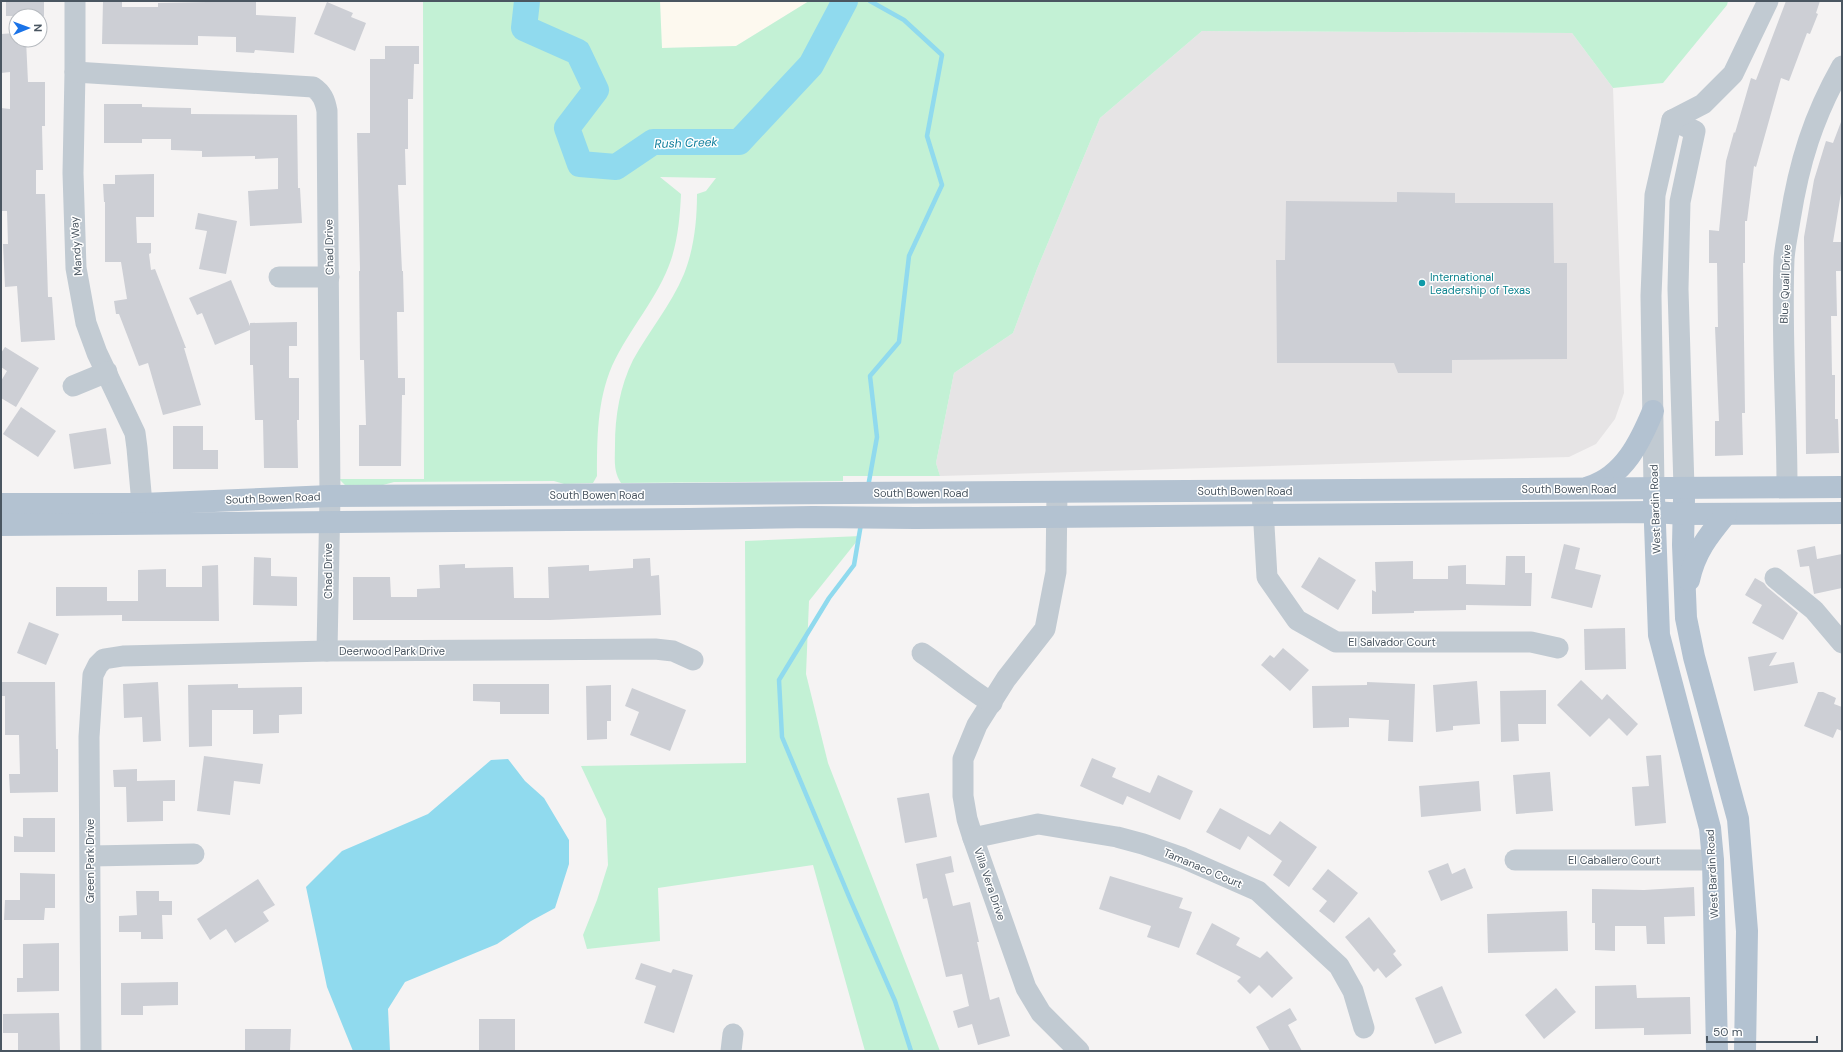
<svg xmlns="http://www.w3.org/2000/svg" width="1843" height="1052" font-family="'DM Sans',sans-serif">
<rect width="100%" height="100%" fill="#f5f3f3"/>
<path fill="#fdf9ef" d="M 660,1 L 809,1 L 736,46 L 661,48 Z"/>
<path fill="#e6e4e5" d="M 1202,31 L 1572,33 L 1613,88 L 1624,393 L 1615,419 L 1596,444 L 1569,457 L 940,476 L 936,463 L 954,373 L 1013,333 L 1037,269 L 1100,118 Z"/>
<g fill="#c3f1d5">
<path d="M 423,1 L 660,1 L 662,48 L 736,46 L 809,1 L 1728,1 L 1727,5 L 1663,83 L 1613,88 L 1572,33 L 1202,31 L 1100,118 L 1037,269 L 1013,333 L 954,373 L 936,463 L 940,476 L 843,476 L 843,481 L 621,483 C 613,471 615,459 615,445 C 615,416 620,386 633,360 C 649,331 671,305 684,274 C 694,249 697,221 697,194 L 706,191 L 716,178 L 660,177 L 681,194 C 680,216 678,239 671,260 C 658,298 629,329 612,366 C 597,401 597,439 597,476 L 593,483 L 564,484 L 554,481 L 394,482 L 383,485 L 345,485 L 339,479 L 424,479 Z"/>
<path d="M 861,536 L 809,601 L 806,674 L 828,763 L 940,1051 L 865,1051 L 813,865 L 658,888 L 660,941 L 587,949 L 583,935 L 597,900 L 608,865 L 606,819 L 581,766 L 746,763 L 745,541 Z"/>
</g>
<path fill="#90daee" d="M 508,759 L 525,781 L 544,798 L 569,840 L 569,864 L 555,908 L 531,921 L 497,944 L 405,982 L 388,1009 L 390,1051 L 353,1051 L 327,987 L 306,887 L 342,851 L 428,814 L 491,760 Z"/>
<g fill="none" stroke-linecap="round" stroke-linejoin="round">
<g stroke="#90daee" stroke-width="4.5">
<path d="M 868,487 L 877,437 L 870,376 L 899,342 L 909,256 L 942,185 L 927,136 L 942,55 L 904,20 L 870,1"/>
<path d="M 861,524 L 854,565 L 829,598 L 779,680 L 782,737 L 850,899 L 895,1001 L 911,1051"/>
</g>
<path stroke="#90daee" stroke-width="26" d="M 527,1 L 524,28 L 578,52 L 596,90 L 567,128 L 580,164 L 616,167 L 653,142 L 739,142 L 811,65 L 845,1"/>
</g>
<g fill="#cdcfd5">
<rect x="6" y="1" width="38" height="15"/>
<path d="M 103,1 L 122,1 L 122,7 L 158,7 L 158,3 L 256,1 L 256,15 L 296,17 L 294,53 L 255,50 L 254,53 L 236,52 L 236,37 L 198,36 L 198,45 L 102,44 Z"/>
<path d="M 1786,1 L 1820,1 L 1816,13 L 1818,14 L 1810,34 L 1807,33 L 1789,81 L 1781,78 L 1756,167 L 1754,166 L 1747,221 L 1745,221 L 1745,263 L 1743,263 L 1745,413 L 1742,413 L 1743,455 L 1715,456 L 1715,421 L 1719,421 L 1715,327 L 1718,327 L 1717,263 L 1709,263 L 1709,230 L 1719,231 L 1726,161 L 1734,132 L 1735,133 L 1751,78 L 1756,80 Z"/>
<path d="M 327,2 L 353,13 L 351,17 L 366,23 L 355,51 L 314,34 Z"/>
<path d="M 16,33 L 16,40 L 26,40 L 28,82 L 45,82 L 45,126 L 42,126 L 43,170 L 36,170 L 36,194 L 45,194 L 48,297 L 52,297 L 55,340 L 21,342 L 17,286 L 5,287 L 3,244 L 8,244 L 7,211 L 1,211 L 1,108 L 10,109 L 10,72 L 1,73 L 1,34 Z"/>
<path d="M 385,46 L 419,46 L 419,64 L 414,64 L 413,99 L 408,99 L 408,149 L 405,149 L 406,185 L 398,185 L 402,271 L 403,271 L 404,312 L 397,312 L 398,378 L 405,378 L 405,395 L 402,395 L 401,466 L 359,466 L 359,425 L 366,425 L 364,360 L 360,360 L 359,271 L 360,271 L 357,133 L 370,133 L 370,59 L 385,59 Z"/>
<path d="M 104,104 L 142,104 L 142,107 L 191,108 L 191,114 L 297,115 L 298,188 L 300,188 L 302,223 L 250,226 L 248,191 L 278,189 L 278,158 L 255,159 L 255,156 L 202,157 L 202,151 L 171,150 L 171,139 L 142,139 L 142,143 L 104,143 Z"/>
<path d="M 1841,122 L 1842,187 L 1833,242 L 1841,242 L 1841,271 L 1836,271 L 1837,316 L 1831,316 L 1832,375 L 1835,375 L 1835,419 L 1838,419 L 1839,453 L 1806,454 L 1804,237 L 1814,180 L 1826,141 L 1833,143 Z"/>
<path d="M 154,174 L 154,217 L 136,217 L 137,243 L 151,243 L 151,253 L 149,254 L 151,270 L 155,269 L 186,348 L 184,348 L 201,405 L 163,415 L 148,363 L 139,366 L 119,314 L 116,314 L 114,301 L 127,299 L 121,262 L 105,262 L 105,202 L 104,202 L 103,184 L 115,184 L 115,175 Z"/>
<path d="M 1397,192 L 1455,193 L 1455,203 L 1553,203 L 1554,263 L 1567,263 L 1567,359 L 1452,360 L 1452,373 L 1398,373 L 1394,363 L 1277,363 L 1276,260 L 1285,260 L 1286,201 L 1397,202 Z"/>
<path d="M 198,213 L 237,221 L 226,274 L 199,269 L 207,231 L 195,229 Z"/>
<path d="M 231,280 L 250,326 L 250,323 L 297,322 L 297,346 L 289,346 L 289,378 L 299,378 L 299,420 L 297,420 L 298,468 L 264,468 L 263,420 L 255,420 L 253,365 L 250,365 L 250,330 L 215,345 L 202,313 L 197,315 L 189,298 Z"/>
<path d="M 5,347 L 39,368 L 16,407 L 1,398 L 1,381 L 7,371 L 1,367 L 1,353 Z"/>
<path d="M 21,407 L 56,431 L 38,457 L 3,434 Z"/>
<path d="M 173,426 L 203,426 L 203,450 L 218,450 L 218,469 L 173,469 Z"/>
<path d="M 106,428 L 111,464 L 74,469 L 69,434 Z"/>
<path d="M 1564,544 L 1580,548 L 1575,569 L 1601,575 L 1592,608 L 1551,598 Z"/>
<path d="M 1815,546 L 1817,559 L 1842,554 L 1842,588 L 1814,594 L 1809,566 L 1800,567 L 1797,550 Z"/>
<path d="M 1506,556 L 1525,556 L 1525,573 L 1532,573 L 1531,606 L 1466,605 L 1466,610 L 1414,611 L 1414,613 L 1372,614 L 1372,590 L 1376,592 L 1375,562 L 1413,561 L 1413,579 L 1448,579 L 1448,566 L 1466,565 L 1466,584 L 1505,585 Z"/>
<path d="M 254,557 L 271,558 L 271,576 L 297,577 L 297,606 L 253,605 Z"/>
<path d="M 1319,557 L 1356,580 L 1338,610 L 1301,587 Z"/>
<path d="M 650,558 L 651,576 L 659,575 L 661,615 L 550,620 L 353,620 L 353,577 L 390,577 L 391,597 L 417,597 L 417,589 L 440,588 L 439,565 L 465,564 L 465,568 L 513,567 L 514,598 L 549,598 L 548,567 L 589,565 L 589,571 L 633,568 L 633,559 Z"/>
<path d="M 218,565 L 219,621 L 122,621 L 122,615 L 56,616 L 56,587 L 107,587 L 107,601 L 138,601 L 138,570 L 166,569 L 166,587 L 202,587 L 202,566 Z"/>
<path d="M 1755,578 L 1764,583 L 1767,587 L 1798,613 L 1783,640 L 1752,623 L 1762,605 L 1745,595 Z"/>
<path d="M 29,622 L 59,634 L 46,665 L 17,653 Z"/>
<path d="M 1625,628 L 1626,669 L 1585,670 L 1584,629 Z"/>
<path d="M 1283,648 L 1309,670 L 1290,691 L 1261,665 L 1270,655 L 1274,658 Z"/>
<path d="M 1777,652 L 1769,666 L 1794,662 L 1798,683 L 1754,691 L 1748,657 Z"/>
<path d="M 1581,680 L 1602,700 L 1607,694 L 1638,724 L 1627,736 L 1609,718 L 1590,737 L 1557,705 Z"/>
<path d="M 1477,681 L 1480,724 L 1453,726 L 1453,730 L 1436,732 L 1433,685 Z"/>
<path d="M 2,682 L 55,682 L 56,749 L 58,749 L 58,792 L 10,793 L 9,774 L 20,774 L 19,735 L 5,735 L 5,696 L 2,696 Z"/>
<path d="M 158,682 L 161,741 L 143,742 L 142,717 L 124,718 L 123,684 Z"/>
<path d="M 1367,682 L 1415,684 L 1413,742 L 1388,741 L 1389,720 L 1349,718 L 1349,727 L 1313,728 L 1312,686 L 1367,685 Z"/>
<path d="M 238,684 L 238,688 L 302,687 L 302,714 L 279,715 L 279,733 L 253,734 L 253,710 L 212,710 L 212,746 L 189,747 L 188,685 Z"/>
<path d="M 473,684 L 549,684 L 549,714 L 500,714 L 500,702 L 473,701 Z"/>
<path d="M 611,685 L 611,721 L 607,721 L 607,739 L 587,740 L 586,686 Z"/>
<path d="M 632,688 L 686,710 L 670,751 L 630,735 L 639,712 L 625,706 Z"/>
<path d="M 1546,690 L 1546,724 L 1518,724 L 1519,741 L 1501,742 L 1500,691 Z"/>
<path d="M 1818,692 L 1823,692 L 1836,698 L 1834,704 L 1842,707 L 1842,731 L 1837,729 L 1833,738 L 1804,726 Z"/>
<path d="M 1661,755 L 1666,823 L 1635,826 L 1632,787 L 1649,786 L 1646,756 Z"/>
<path d="M 204,756 L 263,764 L 260,784 L 234,781 L 230,815 L 197,811 Z"/>
<path d="M 1092,758 L 1116,768 L 1112,777 L 1150,793 L 1158,775 L 1193,791 L 1180,820 L 1127,796 L 1123,805 L 1080,786 Z"/>
<path d="M 137,769 L 137,781 L 175,780 L 175,801 L 163,801 L 163,821 L 127,822 L 126,787 L 114,787 L 113,770 Z"/>
<path d="M 1550,772 L 1553,811 L 1516,814 L 1513,775 Z"/>
<path d="M 1479,781 L 1481,811 L 1421,817 L 1419,786 Z"/>
<path d="M 929,793 L 937,837 L 905,843 L 897,798 Z"/>
<path d="M 1220,808 L 1270,835 L 1280,821 L 1317,847 L 1289,887 L 1273,875 L 1282,861 L 1248,836 L 1240,850 L 1206,832 Z"/>
<path d="M 23,818 L 55,818 L 55,852 L 14,852 L 14,836 L 23,837 Z"/>
<path d="M 951,856 L 954,872 L 945,874 L 953,906 L 970,902 L 979,942 L 977,942 L 990,1000 L 999,997 L 1010,1036 L 978,1045 L 972,1024 L 958,1028 L 953,1011 L 969,1006 L 962,974 L 946,977 L 927,898 L 923,899 L 916,864 Z"/>
<path d="M 1448,863 L 1452,874 L 1465,868 L 1473,888 L 1441,901 L 1428,871 Z"/>
<path d="M 1328,869 L 1358,893 L 1334,923 L 1319,911 L 1327,901 L 1312,889 Z"/>
<path d="M 20,873 L 55,874 L 55,908 L 45,908 L 44,920 L 4,920 L 5,900 L 20,900 Z"/>
<path d="M 1110,876 L 1183,898 L 1179,908 L 1192,912 L 1179,948 L 1147,937 L 1151,926 L 1099,909 Z"/>
<path d="M 258,879 L 275,905 L 263,912 L 269,921 L 235,943 L 226,929 L 210,940 L 197,919 Z"/>
<path d="M 1694,887 L 1695,916 L 1664,917 L 1665,944 L 1647,944 L 1646,926 L 1615,926 L 1615,951 L 1595,950 L 1595,923 L 1592,923 L 1592,889 L 1644,890 Z"/>
<path d="M 136,891 L 159,891 L 159,901 L 172,901 L 172,915 L 162,915 L 163,939 L 141,939 L 141,932 L 119,932 L 119,916 L 137,915 Z"/>
<path d="M 1567,911 L 1568,951 L 1488,953 L 1487,914 Z"/>
<path d="M 1369,917 L 1396,951 L 1393,954 L 1402,965 L 1386,978 L 1378,968 L 1374,972 L 1345,937 Z"/>
<path d="M 1212,923 L 1240,938 L 1236,945 L 1260,958 L 1267,951 L 1293,978 L 1272,998 L 1259,985 L 1250,994 L 1237,981 L 1241,977 L 1196,954 Z"/>
<path d="M 59,943 L 59,991 L 17,992 L 17,978 L 23,978 L 23,944 Z"/>
<path d="M 641,963 L 671,973 L 673,969 L 693,975 L 674,1033 L 644,1023 L 656,986 L 635,979 Z"/>
<path d="M 178,982 L 178,1005 L 143,1006 L 143,1015 L 121,1015 L 121,983 Z"/>
<path d="M 1636,985 L 1637,998 L 1690,997 L 1691,1034 L 1644,1035 L 1644,1028 L 1595,1029 L 1595,986 Z"/>
<path d="M 1442,986 L 1462,1033 L 1435,1044 L 1415,998 Z"/>
<path d="M 1556,988 L 1576,1012 L 1544,1039 L 1525,1015 Z"/>
<path d="M 1290,1008 L 1297,1020 L 1288,1025 L 1302,1051 L 1270,1051 L 1256,1027 Z"/>
<path d="M 59,1013 L 60,1051 L 18,1051 L 18,1033 L 3,1033 L 3,1014 Z"/>
<rect x="479" y="1019" width="36" height="32"/>
<path d="M 245,1029 L 291,1029 L 290,1051 L 245,1051 Z"/>
</g>
<g fill="none" stroke-linecap="round" stroke-linejoin="round">
<g stroke="#c1cad2" stroke-width="21">
<path d="M 75,1 L 75,72 L 73,173 L 76,268 L 86,323 L 97,353 L 135,433 L 137,448 L 142,504"/>
<path d="M 75,72 L 313,87 C 322,93 325,100 327,111 L 330,496 L 327,651"/>
<path d="M 1672,120 L 1695,131 L 1680,202 L 1678,289 L 1684,488"/>
<path d="M 279,277 L 329,277"/>
<path d="M 73,386 L 107,372"/>
<path d="M 1787,487 C 1787,411 1781,335 1784,259 C 1785,246 1788,233 1790,220 C 1799,163 1813,117 1842,66"/>
<path d="M 1654,488 L 1651,296 L 1655,195 L 1672,120 L 1703,104 L 1733,74 L 1768,1"/>
<path d="M 1262,491 L 1267,577 L 1297,620 L 1336,642 L 1531,642 L 1558,648"/>
<path d="M 1057,492 L 1056,572 L 1045,629 L 1006,679 L 977,725 L 963,759 L 963,796 L 967,819 L 973,838 L 1026,988 L 1041,1013 L 1079,1051"/>
<path d="M 1775,578 L 1814,610 L 1842,643"/>
<path d="M 922,653 C 946,669 967,688 992,703"/>
<path d="M 973,838 L 1038,824 L 1117,837 L 1143,844 L 1183,858 L 1258,891 L 1339,966 L 1353,991 L 1364,1028"/>
<path d="M 91,856 L 194,854"/>
<path d="M 1515,860 L 1713,860"/>
<path d="M 91,1051 L 89,737 L 93,675 L 98,665 L 104,659 L 123,656 L 327,651 L 655,649 L 673,651 L 693,660"/>
<path d="M 731,1051 L 733,1034"/>
</g>
<g stroke="#b3c2d1" stroke-width="22">
<path d="M 1589,487 C 1624,476 1640,442 1653,411"/>
<path d="M 1654,497 L 1659,635 L 1710,828 L 1713,860 L 1717,1051"/>
<path d="M 1684,499 L 1683,545 L 1686,618 L 1694,657 L 1738,819 L 1747,931 L 1745,1051"/>
<path d="M 1,504 L 142,504 L 330,496 L 1842,487"/>
<path d="M 1,525 L 689,519 L 813,517 L 915,518 L 1654,512 L 1684,514 L 1842,513"/>
<path d="M 1689,580 C 1695,552 1708,536 1726,514"/>
</g>
</g>
<circle fill="#0f9aa8" stroke="#fff" stroke-width="1.5" cx="1422" cy="283" r="4"/>
<g text-anchor="middle" stroke-width="3" stroke-linejoin="round" paint-order="stroke">
<g font-size="11" fill="#4a5661" stroke="#fff">
<text transform="translate(76 246) rotate(-94)" y="4">Mandy Way</text>
<text transform="translate(329 247) rotate(-91)" y="4">Chad Drive</text>
<text transform="translate(1785 284) rotate(-88)" y="4">Blue Quail Drive</text>
<text x="1569" y="493">South Bowen Road</text>
<text x="1245" y="495">South Bowen Road</text>
<text x="921" y="497">South Bowen Road</text>
<text x="597" y="499">South Bowen Road</text>
<text transform="translate(273 498) rotate(-2)" y="4">South Bowen Road</text>
<text transform="translate(1655 509) rotate(-92)" y="4">West Bardin Road</text>
<text transform="translate(328 571) rotate(-90)" y="4">Chad Drive</text>
<text x="1392" y="646">El Salvador Court</text>
<text x="392" y="655">Deerwood Park Drive</text>
<text x="1614" y="864">El Caballero Court</text>
<text transform="translate(90 861) rotate(-90)" y="4">Green Park Drive</text>
<text transform="translate(1203 868) rotate(23)" y="4">Tamanaco Court</text>
<text transform="translate(1712 874) rotate(-93)" y="4">West Bardin Road</text>
<text transform="translate(990 884) rotate(71)" y="4">Villa Vera Drive</text>
</g>
<g font-size="11" fill="#0d838f" stroke="#fff" text-anchor="start">
<text x="1430" y="281">International<tspan x="1430" dy="13">Leadership of Texas</tspan></text>
</g>
<g font-size="12" font-style="italic" fill="#0c7c9b" stroke="#fff">
<text transform="translate(686 143) rotate(-2)" y="4">Rush Creek</text>
</g>
</g>
<rect width="1843" height="1052" fill="none" stroke="#4a5661" stroke-width="4"/>
<g transform="translate(28 28) rotate(89)"><circle r="19" fill="#ffffff" stroke="#b7bbc0"/>
<path d="M0-3L7 15L0 10L-7 15Z" fill="#1a73e8"/>
<text y="-6" font-size="11" font-weight="bold" text-anchor="middle" fill="#4a5661">N</text>
</g>
<path d="M1707 1036v6h110v-6" fill="none" stroke="#4a5661" stroke-width="2"/>
<text x="1713" y="1036" font-size="12" fill="#4a5661" stroke="#ffffff" stroke-width="3" paint-order="stroke">50 m</text>
</svg>
